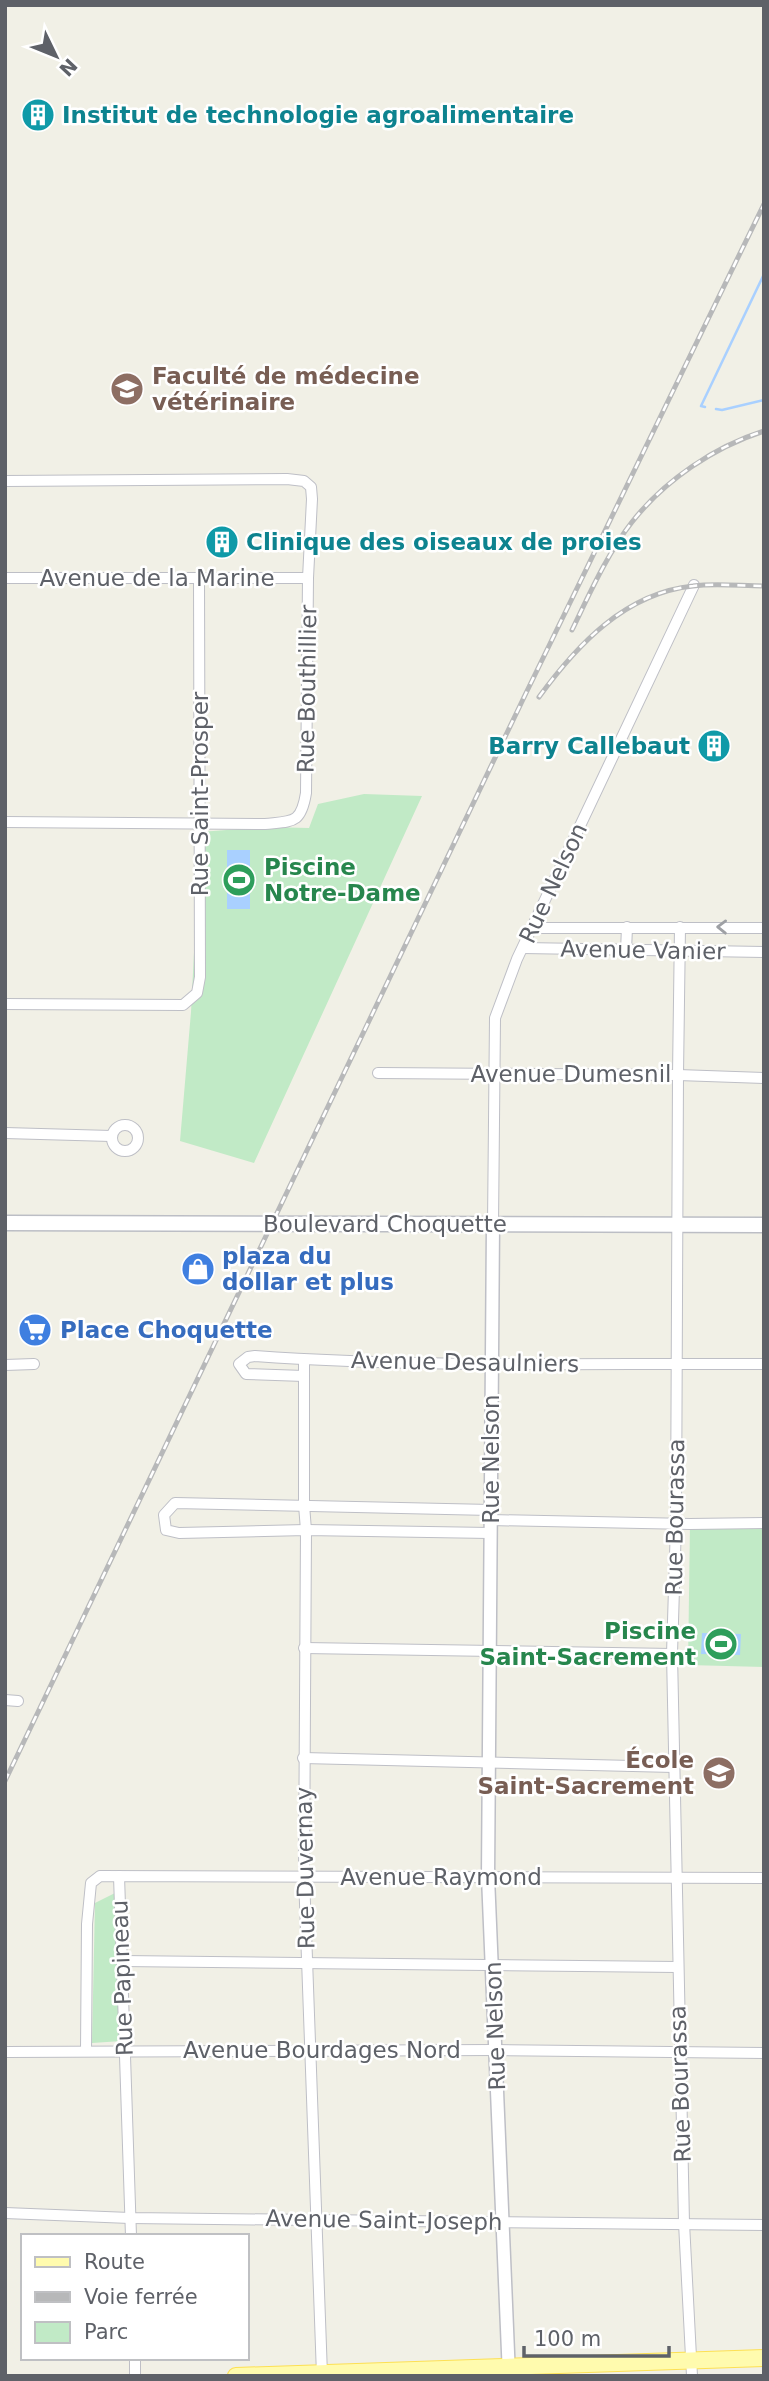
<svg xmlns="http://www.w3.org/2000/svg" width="769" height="2381" font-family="'DejaVu Sans',sans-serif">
<rect width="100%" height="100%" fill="#f1f0e6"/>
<g fill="#c1eac6">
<path d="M 364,794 L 422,796 L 254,1163 L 180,1141 L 191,1012 L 200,832 L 267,827 L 309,828 L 318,804 Z"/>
<path d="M 764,1523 L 764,1667 L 688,1665 L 690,1524 Z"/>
<path d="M 115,1893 L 122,2041 L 92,2043 L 95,1903 Z"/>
</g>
<g fill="#a9d0ff">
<rect x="227" y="850" width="23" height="59"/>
<path d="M 702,1633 L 741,1634 L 740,1655 L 701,1654 Z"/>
</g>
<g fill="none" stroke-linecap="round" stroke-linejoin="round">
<g stroke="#a9d0ff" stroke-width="2.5">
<path d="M 705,407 L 701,406 L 764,274"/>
<path d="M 716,409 L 722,410 L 764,400"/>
</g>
<defs>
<g id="minor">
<path d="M 5,481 L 287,479 L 304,481 L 311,487 L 312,499 L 308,578 L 306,793 C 301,824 293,821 265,824 L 5,822"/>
<path d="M 5,578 L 308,578"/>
<path d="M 680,927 L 678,1075 L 676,1523 L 672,1654 L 684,2223 L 692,2376"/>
<path d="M 532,928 L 764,928"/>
<path d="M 523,948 L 764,952"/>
<path d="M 626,951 L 627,927"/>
<path d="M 5,1004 L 183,1005 L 197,993 L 200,977 L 199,577"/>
<path d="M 378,1073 L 678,1075 L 764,1078"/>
<circle cx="125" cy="1138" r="13"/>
<path d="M 5,1133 L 111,1136"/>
<path d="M 493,1224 L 495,1018 L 517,959 L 694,585"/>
<path d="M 304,1360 L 304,1505 L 306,1530 L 304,1876 L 322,2375"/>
<path d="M 5,1365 L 34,1364"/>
<path d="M 304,1376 L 246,1374 L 239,1364 L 248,1357 L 255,1356 C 424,1368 595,1363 764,1364"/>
<path d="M 491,1520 L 690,1524 L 764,1523"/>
<path d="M 490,1533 L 306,1530 L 179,1533 L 166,1530 L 164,1515 L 175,1503 L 491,1510"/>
<path d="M 304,1648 L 672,1654"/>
<path d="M 5,1700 L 18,1701"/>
<path d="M 303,1758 L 674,1767"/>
<path d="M 119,1876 L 131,2236"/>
<path d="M 122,1961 L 677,1967"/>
<path d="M 86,2051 L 87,1924 L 91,1883 L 100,1876 L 764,1878"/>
<path d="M 5,2052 L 496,2050 L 764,2053"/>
<path d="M 5,2213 L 130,2218 L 764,2225"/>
<path d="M 135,2358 L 135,2376"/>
</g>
<path id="tertiary" d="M 493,1224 L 488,1877 L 509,2376"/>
<path id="secondary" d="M 5,1223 L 764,1225"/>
<path id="primary" d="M 236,2376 L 764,2358"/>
</defs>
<use href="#minor" stroke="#bebfc6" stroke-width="12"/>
<use href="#tertiary" stroke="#bebfc6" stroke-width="15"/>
<use href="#secondary" stroke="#bcbec5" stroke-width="17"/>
<use href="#primary" stroke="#fde053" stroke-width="18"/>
<use href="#minor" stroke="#fff" stroke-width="10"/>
<use href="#tertiary" stroke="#fff" stroke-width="12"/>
<use href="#secondary" stroke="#fff" stroke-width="14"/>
<use href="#primary" stroke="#fffbae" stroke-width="16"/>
<defs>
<g id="rail">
<path d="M 572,630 C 590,593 607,554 632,522 C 665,480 714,447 764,431"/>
<path d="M 539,697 C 577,645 625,593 693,586 C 716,583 741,586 764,586"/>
<path d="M 5,1781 L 527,691 L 764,204"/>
</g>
</defs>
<use href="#rail" stroke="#b7b8b9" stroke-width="5"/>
<use href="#rail" stroke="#fff" stroke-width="2.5" stroke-dasharray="8" stroke-linecap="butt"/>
</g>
<defs><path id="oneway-chevron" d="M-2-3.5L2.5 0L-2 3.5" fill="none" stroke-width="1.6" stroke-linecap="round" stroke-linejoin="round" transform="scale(1.75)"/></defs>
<use stroke="#9ea0a4" href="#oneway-chevron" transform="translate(722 927) rotate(-179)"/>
<defs>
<symbol id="building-disc" viewBox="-11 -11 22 22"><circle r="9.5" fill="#0f9aa8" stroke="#fff"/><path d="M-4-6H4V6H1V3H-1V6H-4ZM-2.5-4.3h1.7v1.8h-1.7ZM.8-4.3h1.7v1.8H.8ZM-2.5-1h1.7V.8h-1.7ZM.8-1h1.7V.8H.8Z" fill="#fff"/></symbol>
<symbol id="university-disc" viewBox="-11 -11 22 22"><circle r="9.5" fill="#8d6e63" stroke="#fff"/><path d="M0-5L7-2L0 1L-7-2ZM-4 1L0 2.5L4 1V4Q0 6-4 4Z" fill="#fff"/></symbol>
<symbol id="stadium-disc" viewBox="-11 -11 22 22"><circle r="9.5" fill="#2e9e5b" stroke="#fff"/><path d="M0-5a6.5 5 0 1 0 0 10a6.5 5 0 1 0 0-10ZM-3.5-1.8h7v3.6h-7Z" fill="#fff"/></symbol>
<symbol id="shop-disc" viewBox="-11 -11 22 22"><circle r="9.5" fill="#3f7fe0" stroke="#fff"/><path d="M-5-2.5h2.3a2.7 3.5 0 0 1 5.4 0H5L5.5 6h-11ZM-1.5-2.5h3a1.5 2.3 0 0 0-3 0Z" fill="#fff"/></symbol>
<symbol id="supermarket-disc" viewBox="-11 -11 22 22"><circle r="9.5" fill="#3f7fe0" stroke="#fff"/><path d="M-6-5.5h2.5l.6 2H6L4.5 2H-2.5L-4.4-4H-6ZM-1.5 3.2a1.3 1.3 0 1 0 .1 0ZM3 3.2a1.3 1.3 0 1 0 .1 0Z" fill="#fff"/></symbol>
<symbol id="school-disc" viewBox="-11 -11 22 22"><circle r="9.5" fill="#8d6e63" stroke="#fff"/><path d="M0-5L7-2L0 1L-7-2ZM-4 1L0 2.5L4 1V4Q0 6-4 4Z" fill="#fff"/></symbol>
</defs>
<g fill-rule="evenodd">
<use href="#building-disc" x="19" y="96" width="38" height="38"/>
<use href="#university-disc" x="108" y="370" width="38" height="38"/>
<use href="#building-disc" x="203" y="523" width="38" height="38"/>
<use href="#building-disc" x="695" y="727" width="38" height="38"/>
<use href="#stadium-disc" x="220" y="861" width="38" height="38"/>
<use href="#shop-disc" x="179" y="1250" width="38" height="38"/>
<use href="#supermarket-disc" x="16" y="1311" width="38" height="38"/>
<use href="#stadium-disc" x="702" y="1625" width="38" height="38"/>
<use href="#school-disc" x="700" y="1754" width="38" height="38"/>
</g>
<g text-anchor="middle" stroke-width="5" stroke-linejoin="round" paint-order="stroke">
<g font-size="23" font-weight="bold" fill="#0d838f" stroke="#fff" text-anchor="start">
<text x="62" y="123">Institut de technologie agroalimentaire</text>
<text x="246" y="550">Clinique des oiseaux de proies</text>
<text x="690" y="754" text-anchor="end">Barry Callebaut</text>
</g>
<g font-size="23" font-weight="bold" fill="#785e54" stroke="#fff" text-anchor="start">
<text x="152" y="384">Faculté de médecine<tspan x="152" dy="26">vétérinaire</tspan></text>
<text x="694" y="1768" text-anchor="end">École<tspan x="694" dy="26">Saint-Sacrement</tspan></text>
</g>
<g font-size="23" fill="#5e6168" stroke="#fff">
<text x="157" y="586">Avenue de la Marine</text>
<text transform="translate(307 689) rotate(-89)" y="8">Rue Bouthillier</text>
<text transform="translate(200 794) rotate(-90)" y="8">Rue Saint-Prosper</text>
<text transform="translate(553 883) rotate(-65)" y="8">Rue Nelson</text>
<text transform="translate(643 950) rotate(1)" y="8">Avenue Vanier</text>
<text x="571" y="1082">Avenue Dumesnil</text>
<text x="385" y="1232">Boulevard Choquette</text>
<text transform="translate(465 1362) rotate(1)" y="8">Avenue Desaulniers</text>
<text transform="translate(491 1459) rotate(-90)" y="8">Rue Nelson</text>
<text transform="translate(675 1517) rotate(-89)" y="8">Rue Bourassa</text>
<text transform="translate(305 1868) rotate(-91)" y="8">Rue Duvernay</text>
<text x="441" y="1885">Avenue Raymond</text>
<text transform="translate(122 1978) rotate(-92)" y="8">Rue Papineau</text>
<text transform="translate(495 2026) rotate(-92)" y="8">Rue Nelson</text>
<text x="322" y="2058">Avenue Bourdages Nord</text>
<text transform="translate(680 2084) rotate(-92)" y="8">Rue Bourassa</text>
<text transform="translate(384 2220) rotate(1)" y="8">Avenue Saint-Joseph</text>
</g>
<g font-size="23" font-weight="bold" fill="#27864d" stroke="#fff" text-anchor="start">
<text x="264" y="875">Piscine<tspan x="264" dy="26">Notre-Dame</tspan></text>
<text x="696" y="1639" text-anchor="end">Piscine<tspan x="696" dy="26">Saint-Sacrement</tspan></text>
</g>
<g font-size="23" font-weight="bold" fill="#366cbe" stroke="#fff" text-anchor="start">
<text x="222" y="1264">plaza du<tspan x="222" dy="26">dollar et plus</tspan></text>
<text x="60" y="1338">Place Choquette</text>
</g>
</g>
<rect width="769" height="2381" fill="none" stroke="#5e6168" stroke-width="14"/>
<rect x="21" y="2234" width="228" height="126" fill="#ffffff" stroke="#bfc0c3" stroke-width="2"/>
<rect x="35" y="2257" width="35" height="10" fill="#fffbae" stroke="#bfc0c3" stroke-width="2"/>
<text x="84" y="2269" font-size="21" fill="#5e6168">Route</text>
<rect x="35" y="2292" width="35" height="10" fill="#b7b8b9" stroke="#bfc0c3" stroke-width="2"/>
<text x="84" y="2304" font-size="21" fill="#5e6168">Voie ferrée</text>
<rect x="35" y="2322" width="35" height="21" fill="#c1eac6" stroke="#bfc0c3" stroke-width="2"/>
<text x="84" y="2339" font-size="21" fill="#5e6168">Parc</text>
<g transform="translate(56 56) rotate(133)" stroke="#ffffff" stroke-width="5" paint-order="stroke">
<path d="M0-5L12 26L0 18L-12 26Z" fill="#5e6168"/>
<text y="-10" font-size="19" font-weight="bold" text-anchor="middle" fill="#5e6168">N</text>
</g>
<path d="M524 2346v10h145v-10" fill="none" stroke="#5e6168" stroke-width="3.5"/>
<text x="534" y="2346" font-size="21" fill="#5e6168" stroke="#ffffff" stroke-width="5" paint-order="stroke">100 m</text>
</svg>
